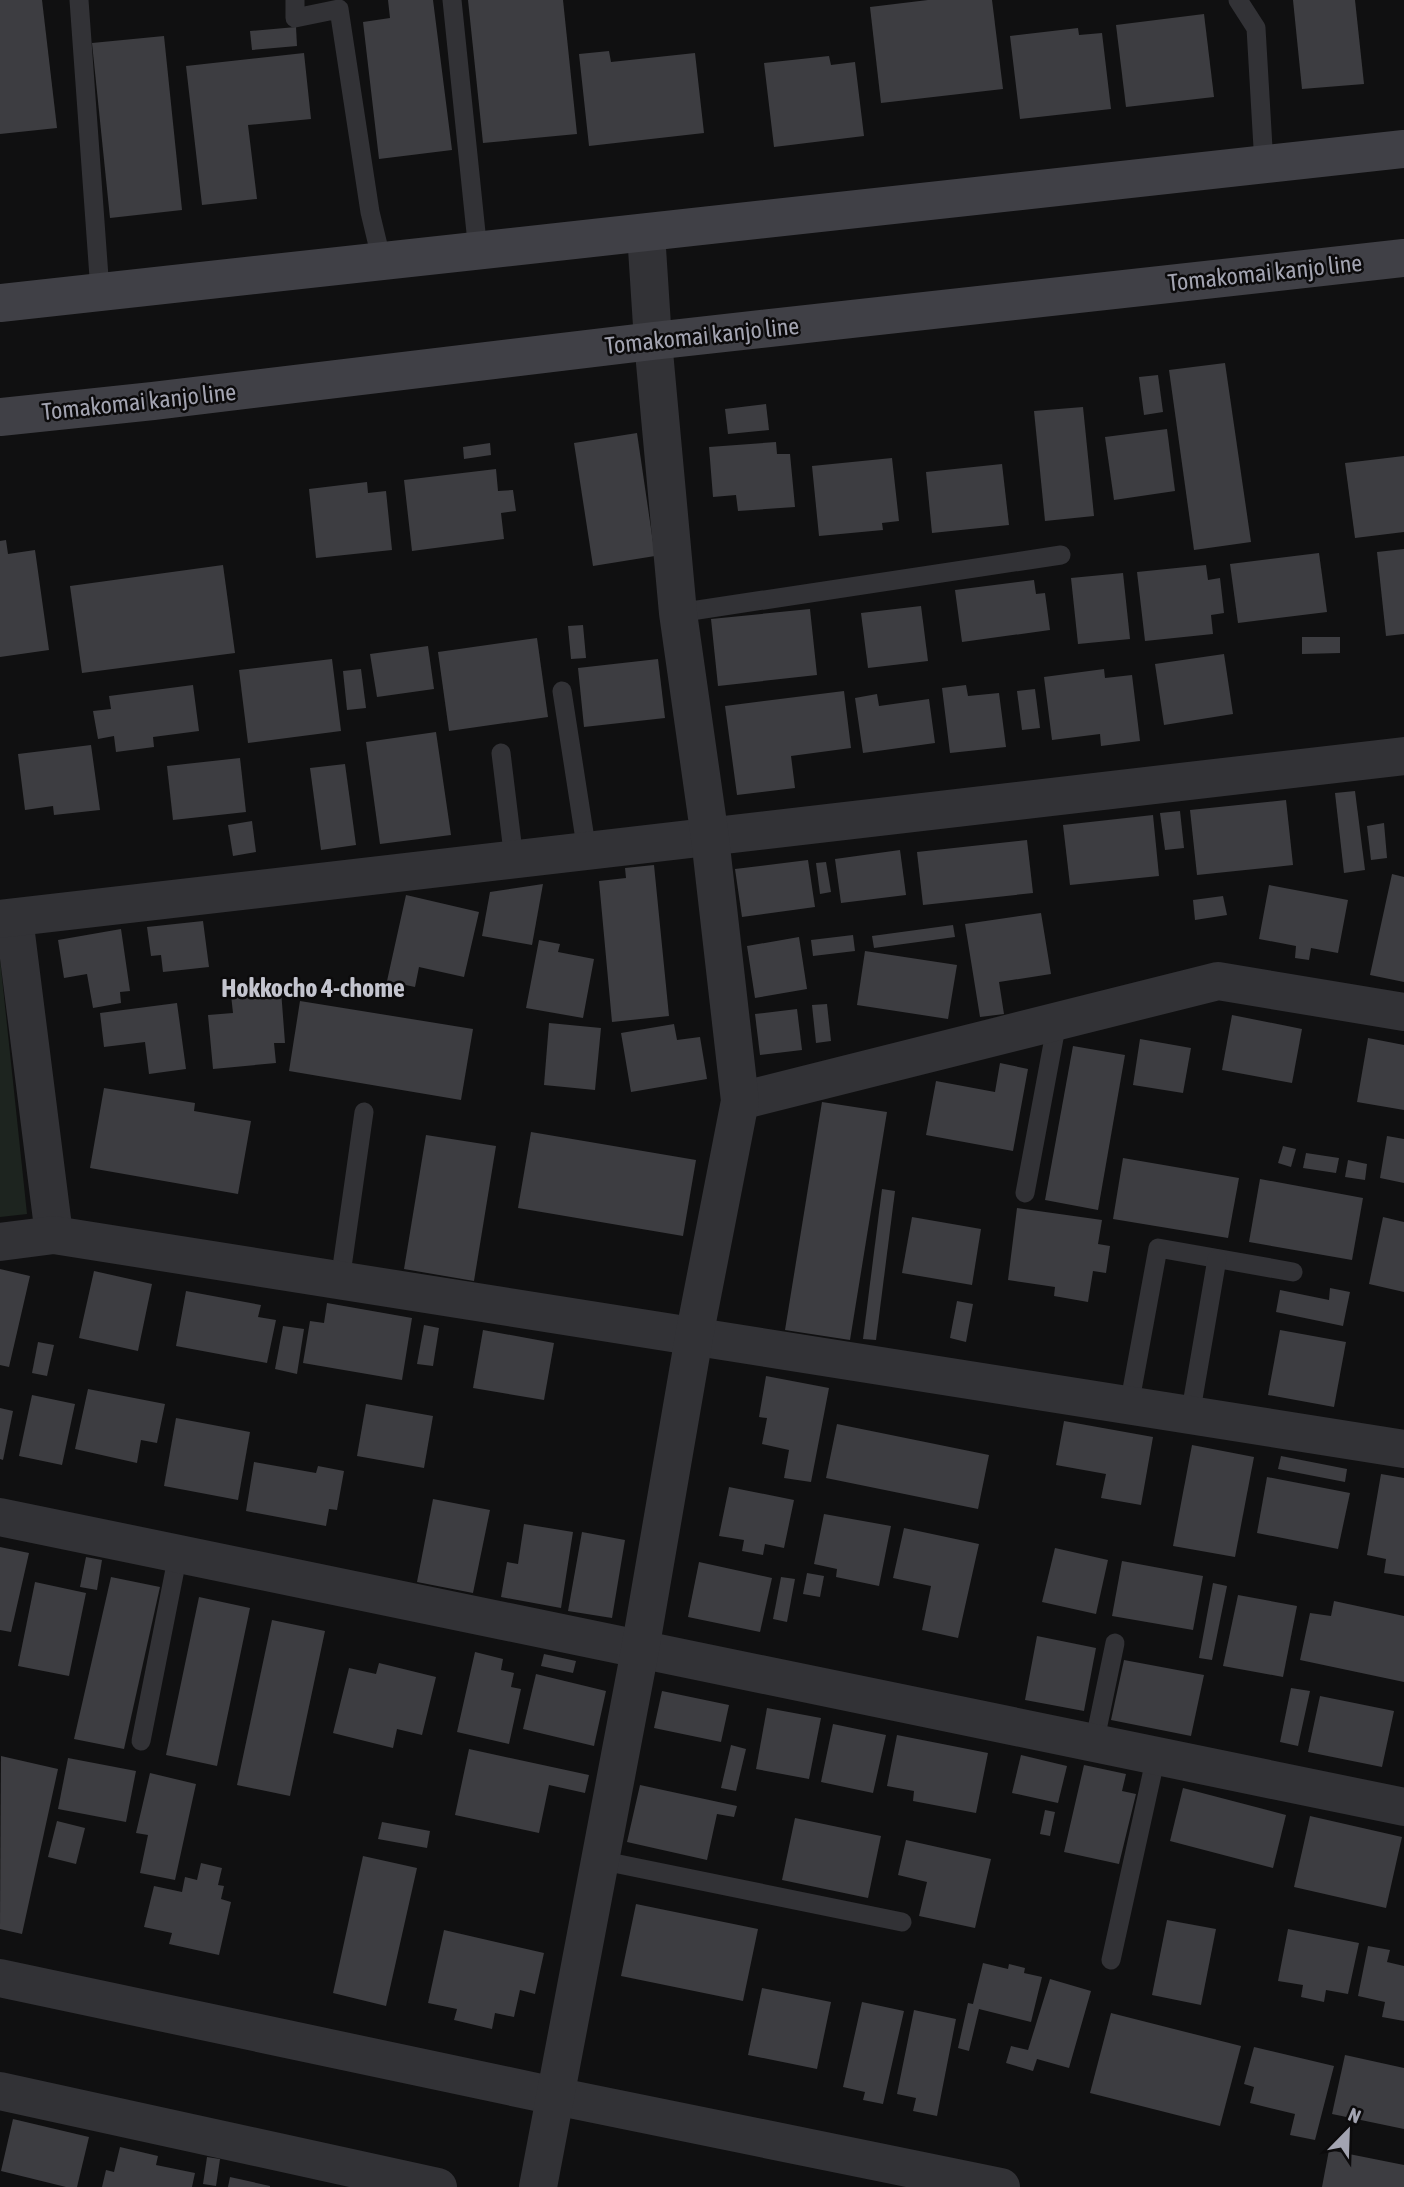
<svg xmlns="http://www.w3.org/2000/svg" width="1404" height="2187" font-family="'Asap Condensed',sans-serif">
<rect width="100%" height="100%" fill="#101011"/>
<path fill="#1d241f" d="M 0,959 L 27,1214 L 0,1217 Z"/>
<g fill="#3d3d41">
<path d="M 0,0 L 42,0 L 57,128 L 0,134 Z"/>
<path d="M 388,0 L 433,0 L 452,150 L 379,159 L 363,22 L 390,18 Z"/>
<path d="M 468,0 L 563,0 L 577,134 L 483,143 Z"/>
<path d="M 928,0 L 992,0 L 1003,89 L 881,103 L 870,7 Z"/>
<path d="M 1293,0 L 1355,0 L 1364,84 L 1302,89 Z"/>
<path d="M 1204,14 L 1214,97 L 1126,107 L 1116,25 Z"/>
<path d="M 296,27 L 297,46 L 252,50 L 250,31 Z"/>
<path d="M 1078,28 L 1079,35 L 1102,33 L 1111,109 L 1020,119 L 1010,36 Z"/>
<path d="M 164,36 L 182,210 L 110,218 L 92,43 Z"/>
<path d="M 609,51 L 611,62 L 695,53 L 704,133 L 589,146 L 579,54 Z"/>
<path d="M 304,53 L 311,119 L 248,125 L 257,199 L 202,205 L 186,66 Z"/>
<path d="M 829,56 L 831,65 L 855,62 L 864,136 L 774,147 L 764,63 Z"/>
<path d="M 1225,363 L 1251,542 L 1194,550 L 1169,370 Z"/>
<path d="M 1158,375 L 1163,412 L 1144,415 L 1139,377 Z"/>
<path d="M 766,404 L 769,430 L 728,434 L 725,409 Z"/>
<path d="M 1083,407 L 1094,516 L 1045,521 L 1034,411 Z"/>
<path d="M 1167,429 L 1175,491 L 1114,500 L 1105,437 Z"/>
<path d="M 637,433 L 655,556 L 593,566 L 574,443 Z"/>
<path d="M 776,442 L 777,454 L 790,454 L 795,507 L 738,511 L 736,495 L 713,497 L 709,447 Z"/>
<path d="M 490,443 L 491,455 L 464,459 L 463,447 Z"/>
<path d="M 1404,456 L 1404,532 L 1355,538 L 1345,463 Z"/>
<path d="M 892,458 L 899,521 L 882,523 L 883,530 L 819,536 L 812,466 Z"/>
<path d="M 1002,464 L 1009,525 L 932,533 L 926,472 Z"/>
<path d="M 496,469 L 498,491 L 513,490 L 516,511 L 501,513 L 504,539 L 412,551 L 404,480 Z"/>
<path d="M 367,482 L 368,493 L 386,491 L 392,550 L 316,558 L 309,489 Z"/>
<path d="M 6,540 L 8,554 L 35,550 L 49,650 L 0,657 L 0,541 Z"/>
<path d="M 1404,549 L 1404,634 L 1386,636 L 1377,552 Z"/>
<path d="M 1319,553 L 1327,612 L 1238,623 L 1230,564 Z"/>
<path d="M 223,565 L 235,653 L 82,673 L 70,586 Z"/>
<path d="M 1206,565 L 1208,580 L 1220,578 L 1224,613 L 1211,615 L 1213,634 L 1145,641 L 1137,572 Z"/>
<path d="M 1123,573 L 1130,639 L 1078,644 L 1071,578 Z"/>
<path d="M 1034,580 L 1036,594 L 1045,593 L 1050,630 L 962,642 L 955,590 Z"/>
<path d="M 921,606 L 928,661 L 868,668 L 861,613 Z"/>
<path d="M 810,609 L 817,675 L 718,686 L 711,619 Z"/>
<path d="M 583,625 L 586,658 L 571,659 L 568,626 Z"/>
<path d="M 1302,637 L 1340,637 L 1340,653 L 1302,654 Z"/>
<path d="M 537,638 L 548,717 L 449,731 L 438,652 Z"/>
<path d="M 428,646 L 434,689 L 377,697 L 370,654 Z"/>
<path d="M 1224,654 L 1233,714 L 1164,725 L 1155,664 Z"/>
<path d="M 332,659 L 341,731 L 248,743 L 239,670 Z"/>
<path d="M 658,659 L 665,718 L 584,727 L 578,668 Z"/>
<path d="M 361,669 L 366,708 L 347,710 L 343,671 Z"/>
<path d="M 1104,669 L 1105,678 L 1132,675 L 1140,741 L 1101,746 L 1100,734 L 1052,740 L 1044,677 Z"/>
<path d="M 193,685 L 199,731 L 153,737 L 154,747 L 116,752 L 114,736 L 98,739 L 93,711 L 111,709 L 109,696 Z"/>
<path d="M 966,685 L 968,696 L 999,693 L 1006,747 L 950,753 L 942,688 Z"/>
<path d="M 1035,689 L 1040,728 L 1022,730 L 1017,691 Z"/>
<path d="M 844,691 L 851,748 L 791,756 L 795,788 L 737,795 L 725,706 Z"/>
<path d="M 877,694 L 879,706 L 929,699 L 935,743 L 863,753 L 855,698 Z"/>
<path d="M 436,732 L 451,835 L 380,844 L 366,742 Z"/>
<path d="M 91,745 L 100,810 L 54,815 L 53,806 L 25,810 L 18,754 Z"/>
<path d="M 240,758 L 246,812 L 173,820 L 167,766 Z"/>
<path d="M 345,764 L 356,845 L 321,850 L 310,768 Z"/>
<path d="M 1355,791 L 1365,870 L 1344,873 L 1335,793 Z"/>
<path d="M 1286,800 L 1293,865 L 1197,875 L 1190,810 Z"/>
<path d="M 1180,811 L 1184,848 L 1165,850 L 1160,813 Z"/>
<path d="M 1153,815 L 1159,876 L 1070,885 L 1063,825 Z"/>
<path d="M 252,821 L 256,852 L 233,856 L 228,825 Z"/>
<path d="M 1384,823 L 1387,858 L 1371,860 L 1367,826 Z"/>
<path d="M 1027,840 L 1033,893 L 923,905 L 917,852 Z"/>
<path d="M 900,850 L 906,895 L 841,903 L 835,859 Z"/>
<path d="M 808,860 L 815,907 L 742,917 L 735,869 Z"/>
<path d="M 826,862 L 831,892 L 820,894 L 816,863 Z"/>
<path d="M 654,865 L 669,1016 L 612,1022 L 599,881 L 626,878 L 625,868 Z"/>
<path d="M 1392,874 L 1404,877 L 1404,982 L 1370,975 Z"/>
<path d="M 543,884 L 532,945 L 482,936 L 490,892 Z"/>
<path d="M 1269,885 L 1348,900 L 1338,953 L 1311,948 L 1309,960 L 1295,958 L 1296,946 L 1259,939 Z"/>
<path d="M 406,895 L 479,912 L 464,977 L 419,967 L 415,987 L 387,981 Z"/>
<path d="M 1223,896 L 1227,915 L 1195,920 L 1193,900 Z"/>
<path d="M 1041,913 L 1051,974 L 999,982 L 1004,1014 L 980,1017 L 965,924 Z"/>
<path d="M 203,921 L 209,967 L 163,972 L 161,955 L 151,956 L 147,927 Z"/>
<path d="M 953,925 L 955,937 L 874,948 L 872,936 Z"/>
<path d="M 121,929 L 130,991 L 120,992 L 121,1003 L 93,1008 L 87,974 L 64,978 L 58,940 Z"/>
<path d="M 853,935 L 855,951 L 813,956 L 811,940 Z"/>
<path d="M 799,937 L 807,989 L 755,998 L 747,946 Z"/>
<path d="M 539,940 L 560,944 L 558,952 L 594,959 L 583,1018 L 526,1008 Z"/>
<path d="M 865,951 L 957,965 L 948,1019 L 857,1005 Z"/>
<path d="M 281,990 L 285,1043 L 274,1043 L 276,1063 L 213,1069 L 208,1015 L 233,1013 L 231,995 Z"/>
<path d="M 300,1001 L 473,1029 L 461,1100 L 289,1071 Z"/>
<path d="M 177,1003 L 186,1069 L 149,1074 L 145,1042 L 104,1047 L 100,1013 Z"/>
<path d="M 827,1004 L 831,1041 L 816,1043 L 812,1005 Z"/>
<path d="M 797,1009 L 802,1050 L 760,1055 L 755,1014 Z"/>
<path d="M 1232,1015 L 1302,1029 L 1292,1083 L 1222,1070 Z"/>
<path d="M 549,1023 L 601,1028 L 595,1090 L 544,1085 Z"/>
<path d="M 674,1024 L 677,1040 L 700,1037 L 707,1079 L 631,1092 L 621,1033 Z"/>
<path d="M 1368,1038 L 1404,1045 L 1404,1110 L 1357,1102 Z"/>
<path d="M 1140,1039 L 1191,1048 L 1183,1093 L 1133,1085 Z"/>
<path d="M 1073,1046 L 1125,1055 L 1098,1210 L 1045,1200 Z"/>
<path d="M 1000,1063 L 1028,1069 L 1013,1151 L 926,1135 L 936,1081 L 995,1092 Z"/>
<path d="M 104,1088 L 195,1103 L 194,1111 L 251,1121 L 238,1194 L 90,1168 Z"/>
<path d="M 822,1102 L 887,1112 L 850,1340 L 785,1330 Z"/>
<path d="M 531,1132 L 696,1160 L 683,1236 L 518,1208 Z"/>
<path d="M 426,1135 L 496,1146 L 474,1281 L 404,1269 Z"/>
<path d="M 1387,1136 L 1404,1139 L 1404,1183 L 1380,1178 Z"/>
<path d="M 1283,1146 L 1296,1149 L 1291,1167 L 1278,1163 Z"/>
<path d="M 1306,1153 L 1339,1158 L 1336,1173 L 1303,1168 Z"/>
<path d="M 1123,1158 L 1239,1178 L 1228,1238 L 1113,1219 Z"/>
<path d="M 1348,1160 L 1367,1164 L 1365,1180 L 1345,1177 Z"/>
<path d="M 1260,1179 L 1363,1198 L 1352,1260 L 1249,1242 Z"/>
<path d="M 882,1189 L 895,1191 L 876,1340 L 863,1339 Z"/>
<path d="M 1017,1208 L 1102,1220 L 1098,1244 L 1110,1246 L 1106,1273 L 1093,1271 L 1088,1302 L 1054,1296 L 1055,1287 L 1008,1280 Z"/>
<path d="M 912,1217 L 981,1229 L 972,1285 L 902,1273 Z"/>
<path d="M 1383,1217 L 1404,1222 L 1404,1292 L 1369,1284 Z"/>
<path d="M 0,1269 L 30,1276 L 9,1367 L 0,1365 Z"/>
<path d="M 94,1271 L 152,1284 L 138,1351 L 79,1338 Z"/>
<path d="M 1330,1288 L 1350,1292 L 1343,1326 L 1276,1312 L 1280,1290 L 1329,1300 Z"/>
<path d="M 186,1291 L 261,1305 L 258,1317 L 276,1320 L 267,1363 L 176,1346 Z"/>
<path d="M 957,1301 L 973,1304 L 966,1342 L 950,1338 Z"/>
<path d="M 327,1303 L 412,1318 L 402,1380 L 303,1363 L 310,1321 L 324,1323 Z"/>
<path d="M 424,1325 L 439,1328 L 433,1366 L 417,1364 Z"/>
<path d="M 283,1326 L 304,1329 L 297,1374 L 275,1369 Z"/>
<path d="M 483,1330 L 554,1343 L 544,1400 L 473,1388 Z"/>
<path d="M 1280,1330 L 1346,1342 L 1334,1407 L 1268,1395 Z"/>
<path d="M 38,1342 L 54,1345 L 47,1376 L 32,1373 Z"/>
<path d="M 766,1376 L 829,1388 L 811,1482 L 784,1478 L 789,1450 L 762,1444 L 767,1418 L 759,1417 Z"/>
<path d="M 88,1389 L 165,1404 L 157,1443 L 141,1440 L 137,1463 L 75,1449 Z"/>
<path d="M 32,1395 L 75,1404 L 62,1465 L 19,1456 Z"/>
<path d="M 366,1404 L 433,1416 L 424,1468 L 357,1456 Z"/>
<path d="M 0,1408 L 13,1411 L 3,1460 L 0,1459 Z"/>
<path d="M 176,1418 L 250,1432 L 238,1500 L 164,1486 Z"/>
<path d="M 1064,1421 L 1153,1437 L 1141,1505 L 1101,1498 L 1106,1474 L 1056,1465 Z"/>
<path d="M 837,1424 L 989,1455 L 978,1509 L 826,1478 Z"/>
<path d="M 1192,1445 L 1254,1457 L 1235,1557 L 1173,1546 Z"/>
<path d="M 1281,1456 L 1347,1469 L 1345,1482 L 1278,1469 Z"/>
<path d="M 254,1462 L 316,1473 L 318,1466 L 344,1471 L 337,1510 L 329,1509 L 326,1526 L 246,1511 Z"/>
<path d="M 1381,1474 L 1404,1478 L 1404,1576 L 1384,1573 L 1386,1559 L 1367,1555 Z"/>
<path d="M 1267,1477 L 1350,1493 L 1338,1549 L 1257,1533 Z"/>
<path d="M 729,1487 L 794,1500 L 784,1548 L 765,1544 L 763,1555 L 742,1551 L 744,1540 L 719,1536 Z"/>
<path d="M 433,1499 L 490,1510 L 473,1593 L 417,1582 Z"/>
<path d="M 824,1514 L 891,1526 L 879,1586 L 836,1577 L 837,1569 L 814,1564 Z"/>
<path d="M 524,1524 L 573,1532 L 561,1608 L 501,1597 L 507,1562 L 518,1564 Z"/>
<path d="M 904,1528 L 979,1544 L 958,1638 L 922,1630 L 931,1586 L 893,1578 Z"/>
<path d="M 582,1532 L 625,1540 L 612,1618 L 568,1611 Z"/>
<path d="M 0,1547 L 29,1553 L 11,1632 L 0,1630 Z"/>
<path d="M 1055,1548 L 1108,1560 L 1096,1614 L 1042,1602 Z"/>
<path d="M 86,1557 L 102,1560 L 97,1590 L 80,1587 Z"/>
<path d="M 1122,1561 L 1203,1576 L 1193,1630 L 1112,1616 Z"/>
<path d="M 699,1562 L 772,1578 L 760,1632 L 688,1617 Z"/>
<path d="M 807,1573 L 824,1576 L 820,1597 L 803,1594 Z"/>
<path d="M 111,1577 L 160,1587 L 124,1749 L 74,1739 Z"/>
<path d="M 781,1577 L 795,1579 L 787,1622 L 773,1619 Z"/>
<path d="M 35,1582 L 86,1593 L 69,1676 L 18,1666 Z"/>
<path d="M 1213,1583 L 1227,1586 L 1212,1660 L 1199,1658 Z"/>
<path d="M 1238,1595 L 1297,1606 L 1283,1677 L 1223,1666 Z"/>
<path d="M 199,1597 L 250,1608 L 217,1766 L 166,1755 Z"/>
<path d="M 1334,1601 L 1404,1616 L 1404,1682 L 1300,1660 L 1310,1613 L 1331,1616 Z"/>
<path d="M 272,1620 L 325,1631 L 290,1796 L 237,1785 Z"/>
<path d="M 1037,1636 L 1096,1648 L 1084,1711 L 1025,1700 Z"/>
<path d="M 475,1652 L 503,1659 L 501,1670 L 514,1673 L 511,1687 L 521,1689 L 509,1744 L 457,1732 Z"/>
<path d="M 544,1654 L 576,1661 L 573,1673 L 541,1666 Z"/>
<path d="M 1124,1660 L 1204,1675 L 1191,1736 L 1111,1720 Z"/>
<path d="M 379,1663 L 436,1677 L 422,1735 L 397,1729 L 393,1748 L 333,1733 L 349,1668 L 376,1674 Z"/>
<path d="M 536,1674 L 606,1691 L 594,1746 L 523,1729 Z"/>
<path d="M 1291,1688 L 1310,1691 L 1298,1746 L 1280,1742 Z"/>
<path d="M 662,1691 L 729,1705 L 721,1742 L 654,1728 Z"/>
<path d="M 1320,1696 L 1394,1711 L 1382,1767 L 1308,1752 Z"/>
<path d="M 767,1708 L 821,1718 L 809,1779 L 756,1769 Z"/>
<path d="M 833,1724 L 886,1735 L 873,1793 L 821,1782 Z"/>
<path d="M 897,1735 L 988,1753 L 976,1813 L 913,1801 L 914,1791 L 887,1786 Z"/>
<path d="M 731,1745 L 746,1749 L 736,1791 L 721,1788 Z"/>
<path d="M 469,1749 L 589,1775 L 585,1793 L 549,1785 L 539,1833 L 455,1815 Z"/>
<path d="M 1021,1755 L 1067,1766 L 1058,1803 L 1012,1793 Z"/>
<path d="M 1,1756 L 58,1769 L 22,1934 L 0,1929 Z"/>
<path d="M 68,1758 L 136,1771 L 126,1822 L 58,1809 Z"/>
<path d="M 1084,1765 L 1126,1774 L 1122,1791 L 1136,1794 L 1119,1864 L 1064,1852 Z"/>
<path d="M 150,1773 L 196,1784 L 175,1880 L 140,1873 L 148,1835 L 136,1833 Z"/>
<path d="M 640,1785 L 737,1806 L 734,1817 L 717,1814 L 707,1860 L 627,1842 Z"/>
<path d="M 1183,1788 L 1286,1815 L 1273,1868 L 1170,1841 Z"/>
<path d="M 1045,1810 L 1055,1812 L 1050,1836 L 1040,1834 Z"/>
<path d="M 1310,1816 L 1402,1837 L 1386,1908 L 1294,1887 Z"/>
<path d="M 795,1818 L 881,1836 L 868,1898 L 782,1880 Z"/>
<path d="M 57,1821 L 85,1828 L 76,1864 L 48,1857 Z"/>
<path d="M 382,1822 L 430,1831 L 427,1848 L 378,1839 Z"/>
<path d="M 906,1840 L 991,1859 L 975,1928 L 919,1916 L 927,1882 L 898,1875 Z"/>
<path d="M 363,1856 L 417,1868 L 386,2006 L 333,1993 Z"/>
<path d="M 201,1863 L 222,1868 L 218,1885 L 224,1886 L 221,1899 L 231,1902 L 219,1955 L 169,1944 L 172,1933 L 144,1927 L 154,1886 L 182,1892 L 185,1877 L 197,1880 Z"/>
<path d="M 636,1904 L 758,1929 L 743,2001 L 621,1976 Z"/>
<path d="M 1167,1920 L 1216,1929 L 1201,2005 L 1152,1995 Z"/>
<path d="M 1288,1929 L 1359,1943 L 1348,1994 L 1326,1990 L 1324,2002 L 1301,1997 L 1303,1985 L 1278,1981 Z"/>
<path d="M 444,1930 L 544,1953 L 535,1994 L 520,1990 L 514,2017 L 495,2013 L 492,2029 L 454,2020 L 457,2009 L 428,2003 Z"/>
<path d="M 1368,1946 L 1390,1950 L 1387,1962 L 1404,1966 L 1404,2021 L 1382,2017 L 1385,2002 L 1358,1996 Z"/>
<path d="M 983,1963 L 1008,1969 L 1009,1964 L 1025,1968 L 1024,1973 L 1042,1977 L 1031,2022 L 979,2009 L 969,2051 L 958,2048 L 968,2003 L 973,2004 Z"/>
<path d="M 1050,1979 L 1091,1991 L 1069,2068 L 1037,2059 L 1033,2071 L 1006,2063 L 1011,2046 L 1028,2050 Z"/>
<path d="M 762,1988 L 831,2002 L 817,2069 L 748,2055 Z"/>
<path d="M 862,2002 L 904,2011 L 883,2104 L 863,2100 L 865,2092 L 843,2087 Z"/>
<path d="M 914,2010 L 956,2019 L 937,2116 L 913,2111 L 916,2098 L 897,2094 Z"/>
<path d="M 1111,2013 L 1241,2046 L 1220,2126 L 1090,2093 Z"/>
<path d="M 1254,2047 L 1334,2066 L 1315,2140 L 1290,2135 L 1295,2114 L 1250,2103 L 1254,2087 L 1244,2084 Z"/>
<path d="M 1345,2055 L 1404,2068 L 1404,2129 L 1332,2114 Z"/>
<path d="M 13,2119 L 89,2137 L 77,2187 L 66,2187 L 1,2171 Z"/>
<path d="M 120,2147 L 158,2156 L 156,2165 L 195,2173 L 192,2187 L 102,2187 L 106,2170 L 114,2172 Z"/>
<path d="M 1329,2150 L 1404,2165 L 1404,2187 L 1322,2187 Z"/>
<path d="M 207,2157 L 220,2159 L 216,2186 L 203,2184 Z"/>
<path d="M 230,2177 L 270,2186 L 270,2187 L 228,2187 Z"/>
</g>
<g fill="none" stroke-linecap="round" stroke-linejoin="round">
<g stroke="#323236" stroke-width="19">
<path d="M 79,0 L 100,291"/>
<path d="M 295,0 L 295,18 L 339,9 L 370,212 L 382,262"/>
<path d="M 452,0 L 478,252"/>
<path d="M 1238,0 L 1256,28 L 1264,165"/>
<path d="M 678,613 L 1061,555"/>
<path d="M 562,691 L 587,852"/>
<path d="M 501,753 L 514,860"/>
<path d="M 1025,1193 L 1057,1022"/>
<path d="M 340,1281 L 364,1112"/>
<path d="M 1129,1406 L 1158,1248 L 1293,1272"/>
<path d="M 1190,1416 L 1217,1259"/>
<path d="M 141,1741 L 178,1554"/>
<path d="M 1094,1744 L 1115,1643"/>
<path d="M 599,1860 L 902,1922"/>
<path d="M 1111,1960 L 1156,1756"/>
</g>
<g stroke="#323236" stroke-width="38">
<path d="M 14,918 L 54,1235"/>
<path d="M 0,919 L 1404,756"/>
<path d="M 740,1101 L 1218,981 L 1404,1012"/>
<path d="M 0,1242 L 54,1235 L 1404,1449"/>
<path d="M 0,1517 L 1404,1807"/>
<path d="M 0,1978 L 555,2096 L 1001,2187"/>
<path d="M 0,2091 L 438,2187"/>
<path d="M 538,2187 L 640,1650 L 694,1337 L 740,1101 L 710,838 L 678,613 L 653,341 L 646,233"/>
</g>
<g stroke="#404046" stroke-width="38">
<path d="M 0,303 L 1404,149"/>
<path d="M 0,417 L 153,401 L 653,341 L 1404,258"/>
</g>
</g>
<g text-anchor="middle" stroke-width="5" stroke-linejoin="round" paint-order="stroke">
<g font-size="24" fill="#a3a4b1" stroke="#0c0b0c">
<text transform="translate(1265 273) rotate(-6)" y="8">Tomakomai kanjo line</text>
<text transform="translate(702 336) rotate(-6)" y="8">Tomakomai kanjo line</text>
<text transform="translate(139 402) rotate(-6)" y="8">Tomakomai kanjo line</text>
</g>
<g font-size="26" font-weight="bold" fill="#c3c4ce" stroke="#0c0b0c">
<text x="313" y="997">Hokkocho 4-chome</text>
</g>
</g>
<g transform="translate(1348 2131) rotate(23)" stroke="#0c0b0c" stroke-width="5" paint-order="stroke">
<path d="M0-5L12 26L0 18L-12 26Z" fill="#a3a4b1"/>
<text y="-10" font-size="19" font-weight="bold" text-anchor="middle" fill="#a3a4b1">N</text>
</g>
</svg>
